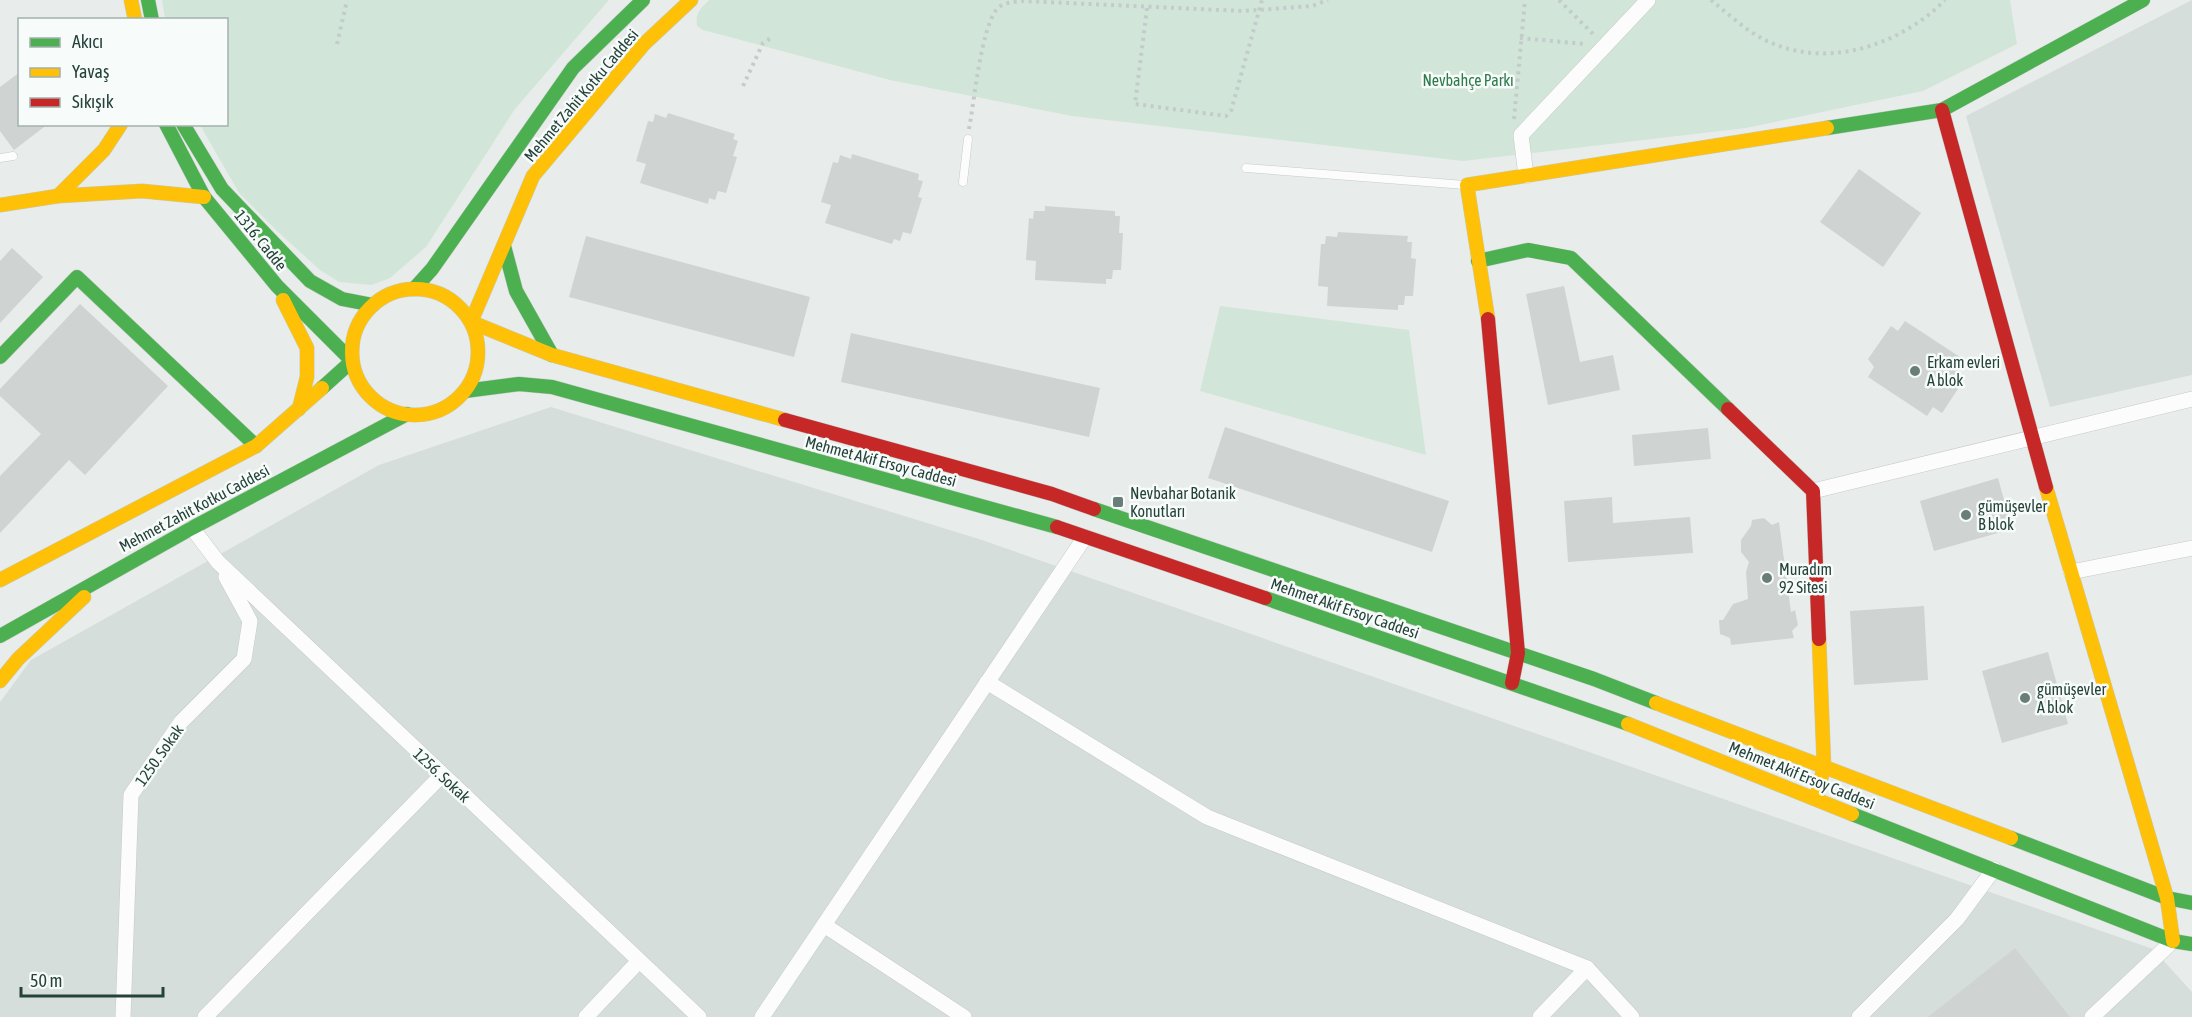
<svg xmlns="http://www.w3.org/2000/svg" width="2192" height="1017" font-family="'Asap Condensed',sans-serif">
<rect width="100%" height="100%" fill="#e8edeb"/>
<g fill="#d6dedb">
<path d="M 2192,0 L 2192,375 L 2050,407 L 1966,116 Z"/>
<path d="M 551,407 L 979,539 L 2153,949 L 2192,992 L 2192,1017 L 0,1017 L 0,702 L 31,660 L 379,465 Z"/>
</g>
<g fill="#d1e6d8">
<path d="M 162,0 L 609,0 L 515,109 L 426,247 L 390,278 L 372,285 L 339,282 L 320,270 L 277,231 L 239,193 L 200,125 L 226,124 L 226,20 L 165,19 Z"/>
<path d="M 709,0 L 2010,0 L 2017,44 L 1923,91 L 1746,128 L 1463,161 L 1072,116 L 890,80 L 703,30 L 697,26 C 695,13 700,9 709,0 Z"/>
<path d="M 1220,306 L 1409,330 L 1426,455 L 1200,391 Z"/>
</g>
<g fill="#cfd4d2">
<path d="M 20,72 L 20,124 L 48,124 L 14,150 L 0,131 L 0,87 Z"/>
<path d="M 668,113 L 735,134 L 733,139 L 738,141 L 733,156 L 737,157 L 726,193 L 718,191 L 715,200 L 709,198 L 708,204 L 640,183 L 646,164 L 636,161 L 648,121 L 653,122 L 655,114 L 666,118 Z"/>
<path d="M 852,154 L 919,174 L 918,180 L 923,181 L 918,197 L 922,198 L 911,234 L 903,232 L 900,241 L 894,239 L 892,244 L 825,223 L 831,205 L 821,202 L 833,162 L 838,163 L 840,155 L 851,159 Z"/>
<path d="M 1859,169 L 1921,213 L 1883,267 L 1820,222 Z"/>
<path d="M 1045,206 L 1115,211 L 1115,216 L 1120,216 L 1119,233 L 1123,233 L 1121,270 L 1113,270 L 1112,279 L 1106,279 L 1106,284 L 1035,280 L 1036,261 L 1026,260 L 1029,218 L 1033,219 L 1034,211 L 1045,211 Z"/>
<path d="M 1338,232 L 1408,236 L 1407,242 L 1412,242 L 1411,258 L 1416,259 L 1413,296 L 1405,296 L 1404,305 L 1398,305 L 1398,310 L 1327,306 L 1328,287 L 1318,286 L 1321,244 L 1325,244 L 1326,236 L 1337,237 Z"/>
<path d="M 586,236 L 810,297 L 794,357 L 569,297 Z"/>
<path d="M 12,248 L 43,277 L 0,323 L 0,261 Z"/>
<path d="M 1564,286 L 1580,362 L 1613,355 L 1620,390 L 1548,405 L 1526,294 Z"/>
<path d="M 80,304 L 168,386 L 85,475 L 69,460 L 0,533 L 0,476 L 41,434 L 0,396 L 0,389 Z"/>
<path d="M 1905,321 L 1966,361 L 1957,375 L 1964,380 L 1942,413 L 1933,407 L 1927,416 L 1868,377 L 1874,367 L 1868,359 L 1891,326 L 1898,331 Z"/>
<path d="M 851,333 L 1100,388 L 1089,437 L 841,382 Z"/>
<path d="M 1225,427 L 1449,501 L 1432,552 L 1208,478 Z"/>
<path d="M 1708,428 L 1711,459 L 1634,466 L 1632,435 Z"/>
<path d="M 1998,478 L 2012,529 L 1934,551 L 1920,501 Z"/>
<path d="M 1612,497 L 1613,523 L 1690,517 L 1693,553 L 1568,562 L 1564,501 Z"/>
<path d="M 1764,518 L 1772,525 L 1779,522 L 1791,612 L 1795,610 L 1798,625 L 1792,631 L 1794,638 L 1731,645 L 1730,638 L 1720,634 L 1719,620 L 1723,620 L 1733,604 L 1748,599 L 1746,572 L 1749,562 L 1741,552 L 1741,540 L 1751,526 L 1752,520 Z"/>
<path d="M 1924,606 L 1928,680 L 1854,685 L 1850,611 Z"/>
<path d="M 2048,652 L 2068,724 L 2002,743 L 1982,671 Z"/>
<path d="M 2015,948 L 2070,1017 L 1928,1017 Z"/>
</g>
<g fill="none" stroke-linecap="round" stroke-linejoin="round">
<defs>
<g id="lane">
<path d="M 0,158 L 13,156"/>
<path d="M 1246,168 L 1465,185"/>
<path d="M 963,182 L 968,139"/>
</g>
<g id="street">
<path d="M 1526,176 L 1521,135 L 1648,0"/>
<path d="M 1813,491 L 2192,399"/>
<path d="M 192,528 L 218,562 L 699,1017"/>
<path d="M 2071,572 L 2192,548"/>
<path d="M 987,682 L 1207,817 L 1587,968"/>
<path d="M 824,925 L 964,1017"/>
<path d="M 123,1017 L 131,795 L 181,722 L 244,659 L 250,621 L 226,577"/>
<path d="M 205,1017 L 442,775"/>
<path d="M 586,1017 L 639,961"/>
<path d="M 762,1017 L 1085,537"/>
<path d="M 1540,1017 L 1587,968 L 1632,1017"/>
<path d="M 1859,1017 L 1957,919 L 1994,869"/>
<path d="M 2092,1017 L 2173,941"/>
</g>
<g id="fast">
<path d="M 148,0 L 152,20"/>
<path d="M 166,124 L 204,197 L 277,286 L 352,361 L 322,388"/>
<path d="M 183,124 L 222,189 L 310,281 L 342,299 L 373,305"/>
<path d="M 1827,128 L 1942,110 L 2143,0"/>
<path d="M 504,246 L 516,291 L 552,355"/>
<path d="M 1478,261 L 1528,250 L 1571,258 L 1728,409"/>
<path d="M 414,289 L 432,269 L 573,68 L 643,0"/>
<path d="M 0,357 L 77,277 L 256,446"/>
<path d="M 465,391 L 519,384 L 552,387 L 1057,527"/>
<path d="M 1094,509 L 1594,679 L 1656,703"/>
<path d="M 1265,598 L 1628,724"/>
<path d="M 0,636 L 192,528 L 407,414"/>
<path d="M 1852,814 L 2173,941 L 2192,944"/>
<path d="M 2011,838 L 2167,898 L 2192,903"/>
</g>
<g id="slow">
<path d="M 131,0 L 135,20"/>
<path d="M 58,196 L 104,150 L 121,124"/>
<path d="M 0,205 L 58,196 L 142,191 L 204,197"/>
<circle cx="415" cy="352" r="63"/>
<path d="M 283,300 L 307,348 L 307,377 L 299,409"/>
<path d="M 1488,319 L 1467,185 L 1827,128"/>
<path d="M 471,322 L 552,355 L 785,420"/>
<path d="M 471,322 L 533,176 L 644,44 L 691,0"/>
<path d="M 2046,487 L 2167,898 L 2173,941"/>
<path d="M 0,580 L 256,446 L 322,388"/>
<path d="M 0,681 L 18,659 L 84,597"/>
<path d="M 1656,703 L 2011,838"/>
<path d="M 1628,724 L 1852,814"/>
<path d="M 1816,798 L 1824,767 L 1819,639"/>
</g>
<g id="jam">
<path d="M 1942,110 L 2046,487"/>
<path d="M 1488,319 L 1518,653 L 1512,683"/>
<path d="M 1728,409 L 1813,491 L 1819,639"/>
<path d="M 785,420 L 1052,494 L 1094,509"/>
<path d="M 1057,527 L 1265,598"/>
</g>
</defs>
<use href="#lane" stroke="#c5cac8" stroke-width="9"/>
<use href="#street" stroke="#c5cac8" stroke-width="16"/>
<use href="#fast" stroke="#c3cbc8" stroke-width="15"/>
<use href="#slow" stroke="#c3cbc8" stroke-width="15"/>
<use href="#jam" stroke="#c3cbc8" stroke-width="15"/>
<g stroke="#c3ccca" stroke-width="4" stroke-dasharray="3 4.5" stroke-linecap="butt">
<path d="M 1559,0 L 1595,36"/>
<path d="M 1711,0 C 1727,13 1744,29 1763,39 C 1824,71 1900,46 1945,0"/>
<path d="M 1147,8 L 1135,104 L 1226,116 L 1231,111 L 1262,0"/>
<path d="M 1520,38 L 1585,44"/>
<path d="M 337,44 L 347,0"/>
<path d="M 743,86 L 763,43 L 771,38"/>
<path d="M 1514,119 L 1525,0"/>
<path d="M 969,129 C 974,103 981,28 997,9 C 1003,2 1014,2 1023,1 L 1243,11 L 1312,6 L 1328,0"/>
</g>
<use href="#lane" stroke="#fcfcfc" stroke-width="8"/>
<use href="#street" stroke="#fcfcfc" stroke-width="15"/>
<use href="#fast" stroke="#4caf50" stroke-width="14"/>
<use href="#slow" stroke="#ffc107" stroke-width="14"/>
<use href="#jam" stroke="#c62828" stroke-width="14"/>
</g>
<g fill="#697e78" stroke="#f7fbf9" stroke-width="2">
<circle cx="1915" cy="371" r="6"/>
<rect x="1112" y="496" width="12" height="12" rx="3"/>
<circle cx="1966" cy="515" r="6"/>
<circle cx="1767" cy="578" r="6"/>
<circle cx="2025" cy="698" r="6"/>
</g>
<g text-anchor="middle" stroke-width="5" stroke-linejoin="round" paint-order="stroke">
<g font-size="16" fill="#2d7a4b" stroke="#f7fbf9">
<text x="1468" y="86">Nevbahçe Parkı</text>
</g>
<g font-size="16" fill="#24423a" stroke="#f7fbf9">
<text transform="translate(581 95) rotate(-50)" y="6">Mehmet Zahit Kotku Caddesi</text>
<text transform="translate(261 240) rotate(51)" y="6">1316. Cadde</text>
<text transform="translate(881 461) rotate(15)" y="6">Mehmet Akif Ersoy Caddesi</text>
<text transform="translate(194 508) rotate(-28)" y="6">Mehmet Zahit Kotku Caddesi</text>
<text transform="translate(1345 608) rotate(19)" y="6">Mehmet Akif Ersoy Caddesi</text>
<text transform="translate(159 755) rotate(-55)" y="6">1250. Sokak</text>
<text transform="translate(442 775) rotate(43)" y="6">1256. Sokak</text>
<text transform="translate(1802 775) rotate(22)" y="6">Mehmet Akif Ersoy Caddesi</text>
</g>
<g font-size="16" fill="#24423a" stroke="#f7fbf9" text-anchor="start">
<text x="1927" y="368">Erkam evleri<tspan x="1927" dy="18">A blok</tspan></text>
<text x="1130" y="499">Nevbahar Botanik<tspan x="1130" dy="18">Konutları</tspan></text>
<text x="1978" y="512">gümüşevler<tspan x="1978" dy="18">B blok</tspan></text>
<text x="1779" y="575">Muradım<tspan x="1779" dy="18">92 Sitesi</tspan></text>
<text x="2037" y="695">gümüşevler<tspan x="2037" dy="18">A blok</tspan></text>
</g>
</g>
<rect x="18" y="18" width="210" height="108" fill="#f7fbf9" stroke="#a3b1ad" stroke-width="1.5"/>
<rect x="30" y="38" width="30" height="9" fill="#4caf50" stroke="#a3b1ad" stroke-width="1.5"/>
<text x="72" y="48" font-size="18" fill="#24423a">Akıcı</text>
<rect x="30" y="68" width="30" height="9" fill="#ffc107" stroke="#a3b1ad" stroke-width="1.5"/>
<text x="72" y="78" font-size="18" fill="#24423a">Yavaş</text>
<rect x="30" y="98" width="30" height="9" fill="#c62828" stroke="#a3b1ad" stroke-width="1.5"/>
<text x="72" y="108" font-size="18" fill="#24423a">Sıkışık</text>
<path d="M21 987v9h142v-9" fill="none" stroke="#24423a" stroke-width="3"/>
<text x="30" y="987" font-size="18" fill="#24423a" stroke="#f7fbf9" stroke-width="4.5" paint-order="stroke">50 m</text>
</svg>
